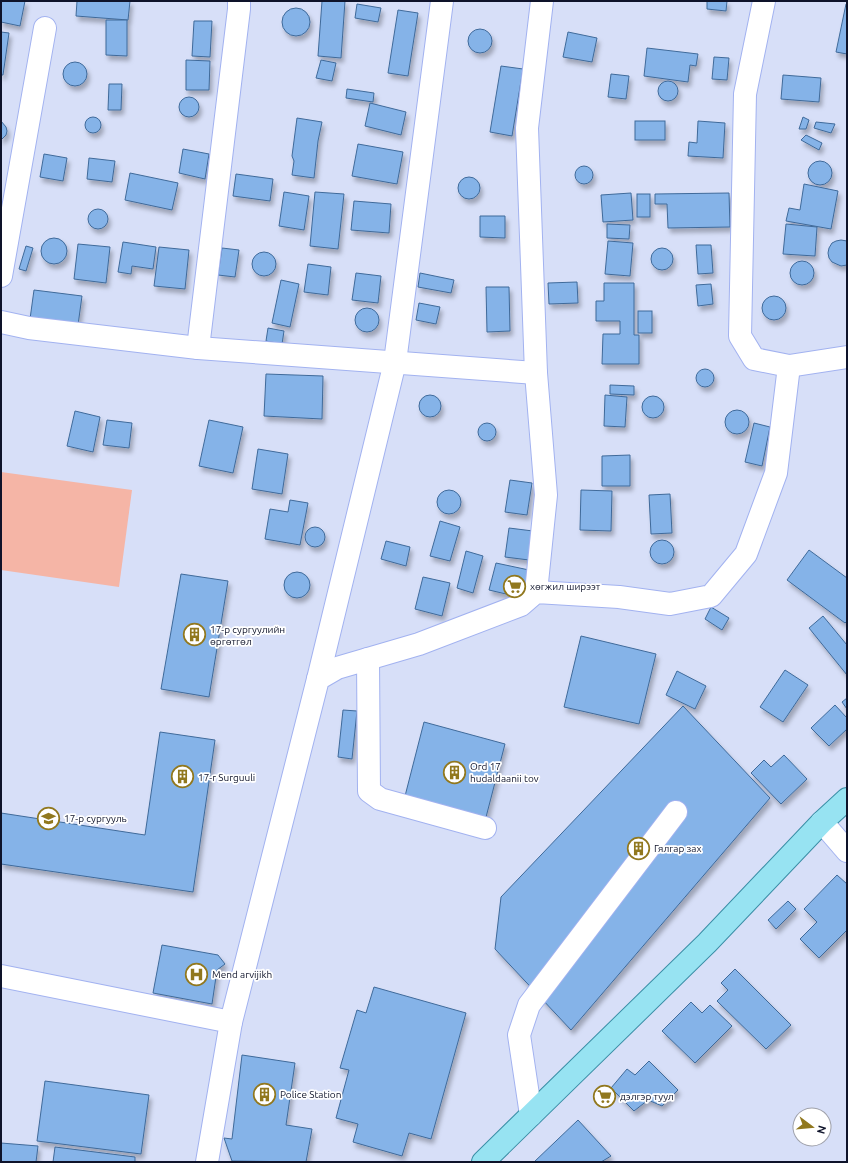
<svg xmlns="http://www.w3.org/2000/svg" width="848" height="1163" font-family="Ubuntu,sans-serif">
<defs>
<filter id="shadow"><feDropShadow dx="2.5" dy="4.5" stdDeviation="2" flood-color="#0004"/></filter>
</defs>
<rect width="100%" height="100%" fill="#d7dff8"/>
<path fill="#f5b5a6" d="M 1,472 L 132,490 L 119,587 L 1,570 Z"/>
<g fill="#85b3e8" stroke="#3f6a9a" filter="url(#shadow)">
<path d="M 1,1 L 25,1 L 20,26 L 1,22 Z"/>
<path d="M 77,1 L 130,1 L 128,20 L 76,16 Z"/>
<path d="M 322,1 L 345,1 L 341,58 L 318,56 Z"/>
<path d="M 707,1 L 727,1 L 726,11 L 707,9 Z"/>
<path d="M 357,4 L 381,8 L 378,22 L 355,18 Z"/>
<path d="M 846,4 L 847,4 L 847,54 L 836,52 Z"/>
<circle cx="296" cy="22" r="14"/>
<path d="M 398,10 L 418,13 L 408,76 L 388,73 Z"/>
<path d="M 106,20 L 127,20 L 127,56 L 106,55 Z"/>
<path d="M 194,21 L 212,21 L 210,57 L 192,56 Z"/>
<circle cx="480" cy="41" r="12"/>
<path d="M 1,32 L 9,33 L 3,75 L 1,75 Z"/>
<path d="M 568,32 L 597,38 L 592,62 L 563,57 Z"/>
<path d="M 647,48 L 698,54 L 696,66 L 690,65 L 688,82 L 644,76 Z"/>
<path d="M 714,57 L 729,58 L 727,80 L 712,79 Z"/>
<path d="M 186,60 L 210,61 L 209,90 L 186,90 Z"/>
<path d="M 321,60 L 336,63 L 332,81 L 316,78 Z"/>
<circle cx="75" cy="74" r="12"/>
<path d="M 501,66 L 523,69 L 512,136 L 490,132 Z"/>
<path d="M 611,74 L 629,76 L 626,99 L 608,97 Z"/>
<path d="M 783,75 L 821,78 L 819,102 L 781,99 Z"/>
<circle cx="668" cy="91" r="10"/>
<path d="M 109,84 L 122,84 L 121,110 L 108,110 Z"/>
<path d="M 347,89 L 374,93 L 373,102 L 346,98 Z"/>
<circle cx="189" cy="107" r="10"/>
<path d="M 370,103 L 406,112 L 401,135 L 365,126 Z"/>
<circle cx="93" cy="125" r="8"/>
<path d="M 803,117 L 809,120 L 806,129 L 799,129 Z"/>
<path d="M 297,118 L 322,122 L 318,141 L 314,178 L 292,175 L 294,161 L 292,156 Z"/>
<path d="M 1,121 L 6,127 L 7,131 L 6,135 L 1,140 Z"/>
<rect x="635" y="121" width="30" height="19"/>
<path d="M 698,121 L 725,123 L 723,158 L 688,156 L 689,142 L 697,143 Z"/>
<path d="M 816,122 L 835,124 L 831,133 L 814,128 Z"/>
<path d="M 806,135 L 822,143 L 819,150 L 801,140 Z"/>
<path d="M 358,144 L 403,152 L 397,184 L 352,176 Z"/>
<path d="M 183,149 L 209,154 L 205,179 L 179,173 Z"/>
<path d="M 44,154 L 67,158 L 63,181 L 40,177 Z"/>
<path d="M 89,158 L 115,161 L 112,182 L 87,179 Z"/>
<circle cx="820" cy="173" r="12"/>
<circle cx="584" cy="175" r="9"/>
<path d="M 130,173 L 178,183 L 172,210 L 125,200 Z"/>
<path d="M 236,174 L 273,179 L 270,201 L 233,196 Z"/>
<circle cx="469" cy="188" r="11"/>
<path d="M 804,184 L 838,191 L 831,229 L 786,221 L 789,208 L 800,210 Z"/>
<path d="M 284,192 L 309,196 L 304,230 L 279,226 Z"/>
<path d="M 315,192 L 344,194 L 338,249 L 310,246 Z"/>
<path d="M 631,193 L 633,220 L 603,222 L 601,195 Z"/>
<path d="M 729,193 L 730,227 L 668,228 L 667,204 L 655,204 L 655,194 Z"/>
<rect x="637" y="194" width="13" height="23"/>
<path d="M 354,201 L 391,204 L 389,233 L 351,230 Z"/>
<circle cx="98" cy="219" r="10"/>
<path d="M 480,216 L 505,216 L 505,238 L 480,237 Z"/>
<path d="M 607,224 L 630,225 L 629,239 L 607,238 Z"/>
<path d="M 786,224 L 817,227 L 815,256 L 783,254 Z"/>
<circle cx="54" cy="251" r="13"/>
<path d="M 841,240 L 847,241 L 847,265 L 841,266 L 832,262 L 829,258 L 828,253 L 829,248 L 832,243 L 836,241 Z"/>
<path d="M 608,241 L 633,243 L 630,276 L 605,274 Z"/>
<path d="M 123,242 L 156,247 L 153,269 L 132,266 L 131,274 L 118,272 Z"/>
<path d="M 78,244 L 110,247 L 106,283 L 74,279 Z"/>
<path d="M 696,245 L 711,245 L 713,273 L 698,274 Z"/>
<path d="M 26,246 L 33,248 L 26,271 L 19,269 Z"/>
<path d="M 159,247 L 189,250 L 185,289 L 154,286 Z"/>
<path d="M 222,248 L 239,250 L 235,277 L 218,275 Z"/>
<circle cx="662" cy="259" r="11"/>
<circle cx="264" cy="264" r="12"/>
<circle cx="802" cy="273" r="12"/>
<path d="M 308,264 L 331,267 L 328,295 L 304,292 Z"/>
<path d="M 356,273 L 381,276 L 378,303 L 352,300 Z"/>
<path d="M 420,273 L 454,280 L 451,293 L 418,287 Z"/>
<path d="M 281,280 L 299,284 L 290,327 L 272,323 Z"/>
<path d="M 577,282 L 578,303 L 549,304 L 548,283 Z"/>
<path d="M 604,283 L 634,283 L 634,335 L 639,335 L 639,364 L 602,364 L 603,334 L 620,334 L 620,321 L 596,321 L 596,301 L 604,301 Z"/>
<path d="M 711,284 L 713,304 L 698,306 L 696,285 Z"/>
<path d="M 486,287 L 509,287 L 510,331 L 487,332 Z"/>
<path d="M 34,290 L 82,296 L 78,325 L 30,319 Z"/>
<circle cx="774" cy="308" r="12"/>
<path d="M 419,303 L 440,307 L 436,324 L 416,320 Z"/>
<circle cx="367" cy="320" r="12"/>
<rect x="638" y="311" width="14" height="22"/>
<path d="M 268,328 L 284,331 L 282,344 L 266,341 Z"/>
<circle cx="705" cy="378" r="9"/>
<path d="M 266,374 L 323,376 L 322,419 L 264,416 Z"/>
<path d="M 610,385 L 634,386 L 634,395 L 610,394 Z"/>
<circle cx="430" cy="406" r="11"/>
<path d="M 605,395 L 627,397 L 625,427 L 604,426 Z"/>
<circle cx="653" cy="407" r="11"/>
<circle cx="737" cy="422" r="12"/>
<path d="M 75,411 L 100,417 L 93,452 L 67,446 Z"/>
<path d="M 107,420 L 132,423 L 129,448 L 103,445 Z"/>
<path d="M 209,420 L 243,427 L 233,473 L 199,466 Z"/>
<path d="M 754,423 L 770,427 L 762,466 L 745,462 Z"/>
<circle cx="487" cy="432" r="9"/>
<path d="M 258,449 L 288,454 L 282,494 L 252,489 Z"/>
<path d="M 630,455 L 630,486 L 602,486 L 602,456 Z"/>
<path d="M 510,480 L 532,483 L 527,515 L 505,512 Z"/>
<circle cx="449" cy="502" r="12"/>
<path d="M 581,490 L 612,491 L 611,531 L 580,530 Z"/>
<path d="M 670,494 L 672,533 L 651,534 L 649,495 Z"/>
<path d="M 290,500 L 308,503 L 300,545 L 265,539 L 270,509 L 288,512 Z"/>
<path d="M 440,521 L 460,527 L 450,561 L 430,556 Z"/>
<circle cx="315" cy="537" r="10"/>
<path d="M 509,528 L 533,531 L 529,560 L 505,557 Z"/>
<circle cx="662" cy="552" r="12"/>
<path d="M 386,541 L 410,547 L 406,566 L 381,559 Z"/>
<path d="M 809,550 L 847,578 L 847,621 L 845,623 L 787,580 Z"/>
<path d="M 466,551 L 483,556 L 473,593 L 457,588 Z"/>
<path d="M 496,563 L 529,570 L 523,598 L 489,590 Z"/>
<circle cx="297" cy="585" r="13"/>
<path d="M 181,574 L 228,581 L 209,697 L 161,689 Z"/>
<path d="M 423,577 L 450,583 L 442,616 L 415,609 Z"/>
<path d="M 711,607 L 729,618 L 722,630 L 705,619 Z"/>
<path d="M 823,616 L 847,645 L 847,675 L 809,628 Z"/>
<path d="M 581,636 L 656,654 L 639,724 L 564,707 Z"/>
<path d="M 785,670 L 808,685 L 783,722 L 760,707 Z"/>
<path d="M 677,671 L 706,686 L 695,709 L 666,695 Z"/>
<path d="M 847,698 L 847,709 L 842,702 Z"/>
<path d="M 835,705 L 847,718 L 847,729 L 829,746 L 811,728 Z"/>
<path d="M 683,706 L 770,798 L 571,1030 L 495,949 L 501,897 Z"/>
<path d="M 343,710 L 357,711 L 352,759 L 338,757 Z"/>
<path d="M 424,722 L 505,744 L 485,821 L 404,800 Z"/>
<path d="M 160,732 L 215,740 L 193,892 L 1,864 L 1,813 L 145,835 Z"/>
<path d="M 784,755 L 807,779 L 781,804 L 751,773 L 764,760 L 771,767 Z"/>
<path d="M 837,875 L 847,884 L 847,930 L 819,958 L 800,939 L 817,922 L 804,909 Z"/>
<path d="M 788,901 L 796,909 L 776,929 L 768,920 Z"/>
<path d="M 162,945 L 218,955 L 225,964 L 217,970 L 212,1004 L 153,993 Z"/>
<path d="M 735,969 L 791,1025 L 766,1049 L 717,1001 L 728,990 L 721,983 Z"/>
<path d="M 374,987 L 466,1013 L 431,1139 L 409,1133 L 402,1156 L 353,1142 L 358,1124 L 336,1118 L 349,1070 L 340,1068 L 357,1010 L 366,1013 Z"/>
<path d="M 691,1002 L 702,1013 L 710,1005 L 732,1026 L 695,1063 L 662,1031 Z"/>
<path d="M 242,1055 L 295,1063 L 286,1125 L 312,1129 L 306,1162 L 232,1161 L 224,1138 L 232,1139 Z"/>
<path d="M 649,1061 L 678,1090 L 662,1106 L 648,1100 L 634,1111 L 611,1088 L 627,1069 L 635,1075 Z"/>
<path d="M 45,1081 L 149,1095 L 141,1154 L 37,1141 Z"/>
<path d="M 578,1120 L 611,1156 L 601,1162 L 534,1162 Z"/>
<path d="M 1,1143 L 38,1146 L 36,1162 L 1,1162 Z"/>
<path d="M 55,1147 L 135,1157 L 135,1162 L 53,1162 Z"/>
</g>
<g fill="none" stroke-linecap="round" stroke-linejoin="round">
<defs>
<g id="minor">
<path d="M 764,1 L 745,94 L 740,336 L 754,359 L 789,366 L 847,357"/>
<path d="M 1,276 L 45,28"/>
<path d="M 1,322 L 29,328 L 198,348 L 536,373"/>
<path d="M 198,348 L 239,9 L 239,1"/>
<path d="M 536,592 L 546,495 L 536,373 L 527,128 L 542,1"/>
<path d="M 368,659 L 369,791 L 380,799 L 485,828"/>
<path d="M 318,679 L 395,362 L 442,1"/>
<path d="M 822,822 L 847,851"/>
<path d="M 1,976 L 231,1022"/>
<path d="M 531,1115 L 519,1035 L 529,1005 L 676,812"/>
<path d="M 207,1162 L 231,1022 L 318,679 L 337,668 L 419,644 L 521,605 L 536,592 L 619,597 L 670,604 L 711,596 L 746,554 L 776,473 L 789,366"/>
</g>
<path id="major" d="M 483,1162 L 707,943 L 822,822 L 847,799"/>
</defs>
<use href="#minor" stroke="#a2b2f0" stroke-width="24"/>
<use href="#major" stroke="#3a8ea6" stroke-width="24"/>
<use href="#minor" stroke="#fff" stroke-width="22"/>
<use href="#major" stroke="#97e3f2" stroke-width="22"/>
</g>
<defs>
<symbol id="supermarket-ring" viewBox="-11 -11 22 22"><circle r="9.5" fill="#fff" stroke="#91781e" stroke-width="1.5"/><path d="M-6-5.5h2.5l.6 2H6L4.5 2H-2.5L-4.4-4H-6ZM-1.5 3.2a1.3 1.3 0 1 0 .1 0ZM3 3.2a1.3 1.3 0 1 0 .1 0Z" fill="#91781e"/></symbol>
<symbol id="building-ring" viewBox="-11 -11 22 22"><circle r="9.5" fill="#fff" stroke="#91781e" stroke-width="1.5"/><path d="M-4-6H4V6H1V3H-1V6H-4ZM-2.5-4.3h1.7v1.8h-1.7ZM.8-4.3h1.7v1.8H.8ZM-2.5-1h1.7V.8h-1.7ZM.8-1h1.7V.8H.8Z" fill="#91781e"/></symbol>
<symbol id="school-ring" viewBox="-11 -11 22 22"><circle r="9.5" fill="#fff" stroke="#91781e" stroke-width="1.5"/><path d="M0-5L7-2L0 1L-7-2ZM-4 1L0 2.5L4 1V4Q0 6-4 4Z" fill="#91781e"/></symbol>
<symbol id="hospital-ring" viewBox="-11 -11 22 22"><circle r="9.5" fill="#fff" stroke="#91781e" stroke-width="1.5"/><path d="M-5-5h3v3.5h4V-5h3V5h-3V1.5h-4V5h-3Z" fill="#91781e"/></symbol>
</defs>
<g fill-rule="evenodd">
<use href="#supermarket-ring" x="502" y="574" width="25" height="25"/>
<use href="#building-ring" x="182" y="622" width="25" height="25"/>
<use href="#building-ring" x="442" y="760" width="25" height="25"/>
<use href="#building-ring" x="170" y="764" width="25" height="25"/>
<use href="#school-ring" x="36" y="806" width="25" height="25"/>
<use href="#building-ring" x="626" y="836" width="25" height="25"/>
<use href="#hospital-ring" x="184" y="962" width="25" height="25"/>
<use href="#building-ring" x="252" y="1082" width="25" height="25"/>
<use href="#supermarket-ring" x="592" y="1084" width="25" height="25"/>
</g>
<g text-anchor="middle" stroke-width="3.5" stroke-linejoin="round" paint-order="stroke">
<g font-size="10" fill="#0e132a" stroke="#fff" text-anchor="start">
<text x="530" y="590">хөгжил ширээт</text>
<text x="210" y="633">17-р сургуулийн<tspan x="210" dy="12">өргөтгөл</tspan></text>
<text x="470" y="770">Ord 17<tspan x="470" dy="12">hudaldaanii tov</tspan></text>
<text x="198" y="781">17-r Surguuli</text>
<text x="64" y="822">17-р сургууль</text>
<text x="654" y="852">Гялгар зах</text>
<text x="212" y="978">Mend arvijikh</text>
<text x="280" y="1098">Police Station</text>
<text x="620" y="1100">дэлгэр туул</text>
</g>
</g>
<rect width="848" height="1163" fill="none" stroke="#0e132a" stroke-width="4"/>
<g transform="translate(812 1127) rotate(106)"><circle r="19" fill="#ffffff" stroke="#9fa1aa"/>
<path d="M0-3L7 15L0 10L-7 15Z" fill="#91781e"/>
<text y="-6" font-size="11" font-weight="bold" text-anchor="middle" fill="#0e132a">N</text>
</g>
</svg>
